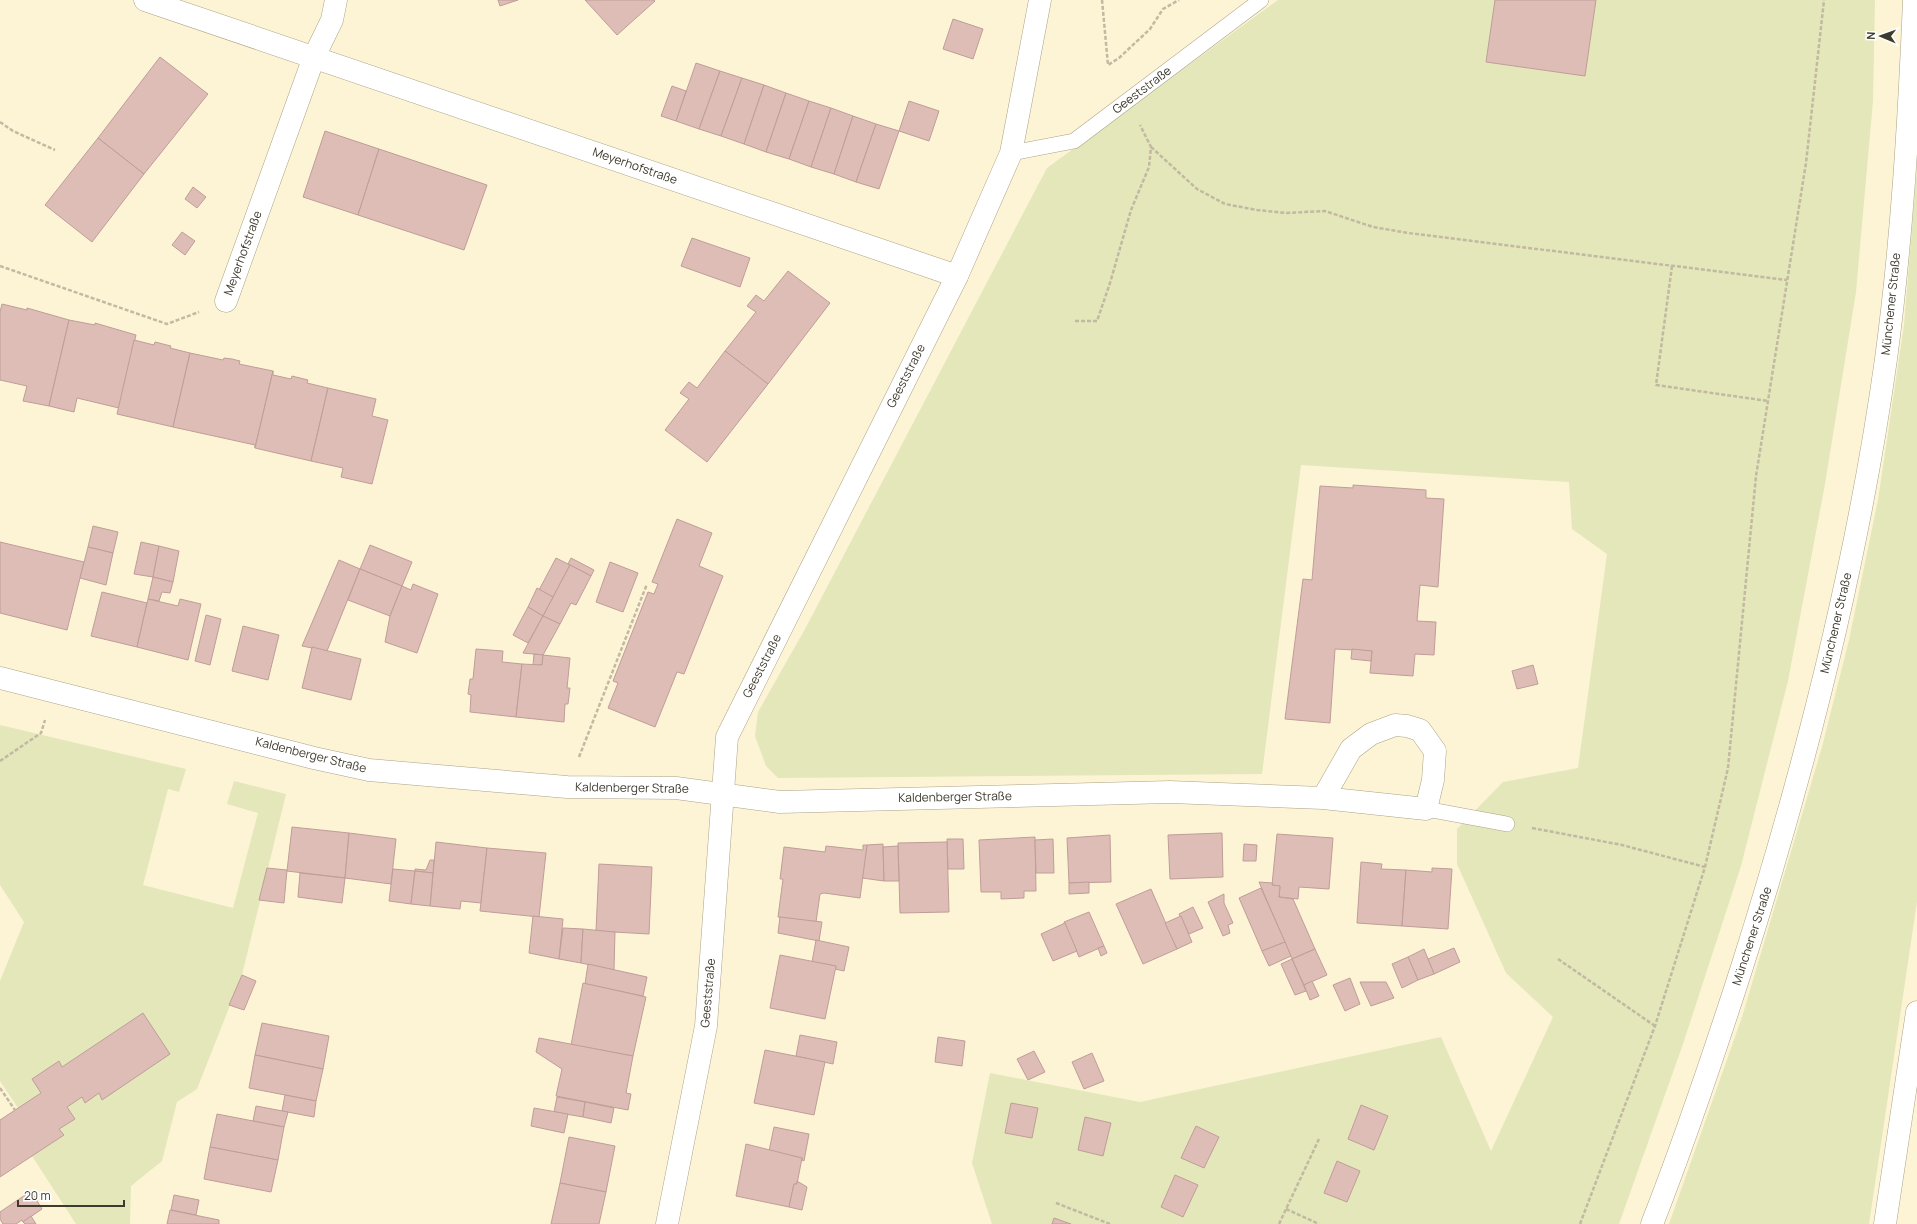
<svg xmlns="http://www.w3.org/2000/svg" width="1917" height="1224" font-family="Manrope,sans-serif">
<rect width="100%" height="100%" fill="#fdf4d6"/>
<g fill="#e3e7ba">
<path d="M 1278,0 L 1875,0 L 1873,101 L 1856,292 L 1825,484 L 1788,681 L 1741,866 L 1683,1044 L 1619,1224 L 992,1224 L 972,1163 L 990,1073 L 1140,1102 L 1441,1037 L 1491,1151 L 1553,1017 L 1506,973 L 1457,864 L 1457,829 L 1503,782 L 1578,768 L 1607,554 L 1572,529 L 1569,482 L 1301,465 L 1262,774 L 778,778 L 766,766 L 755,736 L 758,712 L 805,629 L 1047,168 Z"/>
<path d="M 1917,167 L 1917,902 L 1869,1224 L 1669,1224 L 1742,1017 L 1822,747 L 1849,640 L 1878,500 L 1904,325 Z"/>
<path d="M 0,725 L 186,769 L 179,792 L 168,789 L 143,885 L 233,908 L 258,813 L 227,804 L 234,781 L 286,794 L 242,975 L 197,1089 L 177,1102 L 162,1161 L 131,1186 L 130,1224 L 76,1224 L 32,1156 L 64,1135 L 59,1129 L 67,1107 L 82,1097 L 85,1103 L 99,1093 L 103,1099 L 170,1054 L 143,1013 L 62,1067 L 59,1061 L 32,1079 L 41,1093 L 18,1108 L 0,1081 L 0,981 L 24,922 L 0,885 Z"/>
</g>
<g fill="#dfbdb7" stroke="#bf9d98">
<path d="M 498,0 L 518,0 L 500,6 Z"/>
<path d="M 585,0 L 654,0 L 655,1 L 617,35 Z"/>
<path d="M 1495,0 L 1596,0 L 1585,76 L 1486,62 Z"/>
<path d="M 953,19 L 983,29 L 973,59 L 943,49 Z"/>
<path d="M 160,57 L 208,94 L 144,174 L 98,138 Z"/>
<path d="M 696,63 L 720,71 L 699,129 L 676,121 Z"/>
<path d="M 720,71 L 742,78 L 721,136 L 699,129 Z"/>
<path d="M 742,78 L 764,85 L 744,144 L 721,136 Z"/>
<path d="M 764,85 L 786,93 L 766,152 L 744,144 Z"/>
<path d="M 672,86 L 686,91 L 676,121 L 661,116 Z"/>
<path d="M 786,93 L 809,101 L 789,159 L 766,152 Z"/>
<path d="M 809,101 L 831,108 L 811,167 L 789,159 Z"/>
<path d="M 909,101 L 939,111 L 929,141 L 899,131 Z"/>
<path d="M 831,108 L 853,116 L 834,174 L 811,167 Z"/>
<path d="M 853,116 L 876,124 L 856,182 L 834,174 Z"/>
<path d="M 876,124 L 899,131 L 879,189 L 856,182 Z"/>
<path d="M 325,131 L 379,149 L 358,215 L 303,197 Z"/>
<path d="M 98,138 L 144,174 L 92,242 L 45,205 Z"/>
<path d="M 379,149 L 487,185 L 464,250 L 358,215 Z"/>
<path d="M 193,187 L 206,197 L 197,208 L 185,199 Z"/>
<path d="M 182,232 L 195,241 L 185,255 L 172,245 Z"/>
<path d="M 692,238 L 750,258 L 740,287 L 681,266 Z"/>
<path d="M 788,271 L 830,303 L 768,384 L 725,351 L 756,312 L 747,306 L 756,295 L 764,301 Z"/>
<path d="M 2,304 L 27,310 L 27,308 L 69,320 L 49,406 L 23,401 L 27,386 L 0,380 L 0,312 Z"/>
<path d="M 69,320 L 95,325 L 95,323 L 136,335 L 119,408 L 77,398 L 74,412 L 49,406 Z"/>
<path d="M 134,340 L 154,345 L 155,342 L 171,346 L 170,348 L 190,353 L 173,427 L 117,414 Z"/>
<path d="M 725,351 L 768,384 L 707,462 L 665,430 L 689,399 L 680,393 L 689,382 L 697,388 Z"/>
<path d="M 190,353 L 223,360 L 224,358 L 232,359 L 240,361 L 239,364 L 273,371 L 255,448 L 255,445 L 173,427 Z"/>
<path d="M 273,371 L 273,375 L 291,379 L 292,376 L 308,380 L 307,383 L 328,388 L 311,461 L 255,448 Z"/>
<path d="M 328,388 L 376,399 L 372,416 L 388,420 L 372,484 L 341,477 L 343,468 L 311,461 Z"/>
<path d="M 1353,485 L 1426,490 L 1426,498 L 1444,499 L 1438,587 L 1420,585 L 1417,621 L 1436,622 L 1434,655 L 1415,654 L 1413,676 L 1370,673 L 1372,651 L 1335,649 L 1330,723 L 1285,719 L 1303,579 L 1312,580 L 1320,486 L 1353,488 Z"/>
<path d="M 677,519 L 712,533 L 699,566 L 723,576 L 684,674 L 677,672 L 655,727 L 608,708 L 618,683 L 613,681 L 648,592 L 654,594 L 658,584 L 652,582 Z"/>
<path d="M 93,526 L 118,532 L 113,553 L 88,547 Z"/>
<path d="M 0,542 L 84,562 L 67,630 L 0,613 Z"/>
<path d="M 141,542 L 159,546 L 153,577 L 134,574 Z"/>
<path d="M 370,545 L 412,562 L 402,586 L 360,569 Z"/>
<path d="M 159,546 L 179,551 L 173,582 L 153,577 Z"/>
<path d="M 88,547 L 113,553 L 106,585 L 80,578 Z"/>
<path d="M 556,558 L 570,565 L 553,597 L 539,590 Z"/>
<path d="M 571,558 L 594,570 L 591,576 L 568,564 Z"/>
<path d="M 339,560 L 360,569 L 327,651 L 302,646 Z"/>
<path d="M 610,562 L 638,573 L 623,612 L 596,602 Z"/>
<path d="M 570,565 L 591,576 L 576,605 L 571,603 L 560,624 L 543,616 Z"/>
<path d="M 360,569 L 402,586 L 390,616 L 348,600 Z"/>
<path d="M 153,577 L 173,582 L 170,593 L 162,592 L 159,601 L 148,599 Z"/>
<path d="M 413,584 L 438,594 L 417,653 L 385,642 L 390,616 L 402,586 L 411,590 Z"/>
<path d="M 537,588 L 553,597 L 543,616 L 528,607 Z"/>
<path d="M 102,592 L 147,603 L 137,647 L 91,636 Z"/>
<path d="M 148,599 L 178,606 L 180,599 L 201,604 L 188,660 L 137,647 Z"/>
<path d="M 528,607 L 543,616 L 528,643 L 513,635 Z"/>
<path d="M 206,615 L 221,619 L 210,665 L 195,661 Z"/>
<path d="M 543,616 L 560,624 L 543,655 L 523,653 Z"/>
<path d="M 243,626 L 279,635 L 268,680 L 232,671 Z"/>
<path d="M 312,647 L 361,659 L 351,700 L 302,688 Z"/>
<path d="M 476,649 L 503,651 L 502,662 L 522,664 L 516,717 L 470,712 L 471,695 L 468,694 L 470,679 L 473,679 Z"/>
<path d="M 1352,649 L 1372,651 L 1371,661 L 1351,659 Z"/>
<path d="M 534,654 L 543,655 L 542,665 L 533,665 Z"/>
<path d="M 543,655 L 570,658 L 567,688 L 570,688 L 568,704 L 565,704 L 564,722 L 516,717 L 522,664 L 542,665 Z"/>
<path d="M 1533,665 L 1538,684 L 1517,689 L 1512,671 Z"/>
<path d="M 292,827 L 349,833 L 345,878 L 287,871 Z"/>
<path d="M 349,833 L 396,839 L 391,884 L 345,878 Z"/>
<path d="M 1222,833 L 1223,877 L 1170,879 L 1168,835 Z"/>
<path d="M 1277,834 L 1333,838 L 1329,889 L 1299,887 L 1298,899 L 1279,897 L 1280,886 L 1272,885 Z"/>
<path d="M 1110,835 L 1111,882 L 1069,883 L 1067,838 Z"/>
<path d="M 1035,837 L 1036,891 L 1024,891 L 1024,898 L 1001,899 L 1001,892 L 981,892 L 979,840 Z"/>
<path d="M 947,839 L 963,839 L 964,869 L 948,869 Z"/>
<path d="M 1053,839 L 1054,873 L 1036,873 L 1035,840 Z"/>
<path d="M 436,842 L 487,848 L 481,903 L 461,901 L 460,909 L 430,906 Z"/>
<path d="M 947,842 L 949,912 L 900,913 L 898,843 Z"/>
<path d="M 883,844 L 884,881 L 862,878 L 867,845 Z"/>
<path d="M 1244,844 L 1257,845 L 1256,861 L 1243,861 Z"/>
<path d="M 863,845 L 867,845 L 860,898 L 824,893 L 820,894 L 816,922 L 778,917 L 783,879 L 780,879 L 784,847 L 825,852 L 826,846 L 863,850 Z"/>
<path d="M 898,846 L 899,881 L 884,881 L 883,847 Z"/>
<path d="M 487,848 L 546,853 L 539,917 L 480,911 Z"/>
<path d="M 430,860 L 434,860 L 433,873 L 415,871 L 415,869 L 426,870 Z"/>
<path d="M 1361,862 L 1382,864 L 1381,869 L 1406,870 L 1402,926 L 1357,923 Z"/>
<path d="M 599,864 L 652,867 L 649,934 L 596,931 Z"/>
<path d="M 267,868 L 287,870 L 284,903 L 259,900 Z"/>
<path d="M 1432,868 L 1452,869 L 1448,929 L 1402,926 L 1406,870 L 1432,872 Z"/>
<path d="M 393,869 L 415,871 L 411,904 L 389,901 Z"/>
<path d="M 415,871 L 433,873 L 430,906 L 411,904 Z"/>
<path d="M 300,873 L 345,878 L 342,903 L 298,897 Z"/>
<path d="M 1089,882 L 1089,893 L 1069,894 L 1069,883 Z"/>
<path d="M 1259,882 L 1273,883 L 1272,885 L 1280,886 L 1279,897 L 1293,899 L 1315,949 L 1292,959 Z"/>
<path d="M 1261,888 L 1285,942 L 1262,951 L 1239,898 Z"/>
<path d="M 1151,889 L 1177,949 L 1143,964 L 1116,904 Z"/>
<path d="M 1224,894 L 1224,903 L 1233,923 L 1228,925 L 1230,933 L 1223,936 L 1208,902 Z"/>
<path d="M 1193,907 L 1203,928 L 1189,934 L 1179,914 Z"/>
<path d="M 1089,912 L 1104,946 L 1079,957 L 1064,922 Z"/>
<path d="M 533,916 L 563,919 L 559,959 L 529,953 Z"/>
<path d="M 1181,916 L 1192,942 L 1177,949 L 1165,923 Z"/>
<path d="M 780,917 L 822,922 L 819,941 L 778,933 Z"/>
<path d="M 1065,923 L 1077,951 L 1053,961 L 1041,934 Z"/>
<path d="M 563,928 L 583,929 L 581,963 L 559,959 Z"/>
<path d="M 583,929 L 615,932 L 614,970 L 581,963 Z"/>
<path d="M 816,940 L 849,947 L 844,971 L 835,969 L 836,966 L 812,962 Z"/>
<path d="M 1285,942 L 1291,956 L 1269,966 L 1262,951 Z"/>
<path d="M 1104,946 L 1107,953 L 1101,956 L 1098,948 Z"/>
<path d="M 1454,948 L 1460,962 L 1434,974 L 1428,959 Z"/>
<path d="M 1315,949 L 1327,975 L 1304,985 L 1292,959 Z"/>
<path d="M 1424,949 L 1434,974 L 1418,980 L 1408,957 Z"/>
<path d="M 780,955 L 836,966 L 825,1019 L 770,1008 Z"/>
<path d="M 1408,957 L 1418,980 L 1402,988 L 1392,964 Z"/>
<path d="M 1292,959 L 1306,991 L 1295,995 L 1281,964 Z"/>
<path d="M 588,964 L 647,977 L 643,996 L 585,984 Z"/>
<path d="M 242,975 L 256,981 L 244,1010 L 229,1005 Z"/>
<path d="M 1350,978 L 1360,1004 L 1345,1011 L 1333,985 Z"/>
<path d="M 1312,981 L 1319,996 L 1310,1000 L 1304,985 Z"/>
<path d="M 1360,982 L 1386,982 L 1394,998 L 1371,1006 Z"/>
<path d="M 583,983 L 646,997 L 633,1056 L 571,1045 Z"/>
<path d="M 143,1013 L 170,1054 L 102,1100 L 99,1093 L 85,1103 L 82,1097 L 67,1107 L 75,1119 L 59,1129 L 64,1135 L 0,1177 L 0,1120 L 41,1093 L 32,1079 L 59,1061 L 62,1067 Z"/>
<path d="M 262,1023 L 329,1036 L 323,1069 L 255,1055 Z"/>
<path d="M 800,1035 L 837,1042 L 833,1064 L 796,1056 Z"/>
<path d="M 938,1037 L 965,1041 L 962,1066 L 935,1062 Z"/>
<path d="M 539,1038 L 633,1056 L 626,1093 L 631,1094 L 628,1110 L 556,1096 L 562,1069 L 536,1052 Z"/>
<path d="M 765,1050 L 825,1062 L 814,1115 L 754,1103 Z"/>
<path d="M 1034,1051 L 1045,1072 L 1028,1080 L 1017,1059 Z"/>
<path d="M 1092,1053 L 1104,1081 L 1084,1089 L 1072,1062 Z"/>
<path d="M 255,1055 L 323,1069 L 316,1101 L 249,1088 Z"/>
<path d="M 285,1095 L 316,1101 L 314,1117 L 282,1111 Z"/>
<path d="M 557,1097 L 585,1102 L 583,1117 L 554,1112 Z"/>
<path d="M 585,1102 L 614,1108 L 611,1123 L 583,1117 Z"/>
<path d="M 1011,1103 L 1038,1108 L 1032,1138 L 1005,1133 Z"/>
<path d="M 1361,1105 L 1388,1116 L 1374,1150 L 1348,1139 Z"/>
<path d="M 256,1106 L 288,1112 L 284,1127 L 253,1121 Z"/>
<path d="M 534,1108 L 568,1114 L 564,1133 L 531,1126 Z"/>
<path d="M 217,1114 L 284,1127 L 278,1160 L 210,1147 Z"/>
<path d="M 1085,1117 L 1111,1123 L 1103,1156 L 1078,1150 Z"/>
<path d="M 1196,1126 L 1219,1137 L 1204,1168 L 1181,1158 Z"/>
<path d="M 774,1127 L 809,1134 L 804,1161 L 802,1160 L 802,1158 L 769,1151 Z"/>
<path d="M 569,1137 L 615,1146 L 606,1192 L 560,1183 Z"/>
<path d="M 746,1144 L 802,1158 L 797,1184 L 794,1184 L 789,1207 L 736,1196 Z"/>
<path d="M 210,1147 L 278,1160 L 271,1192 L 204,1179 Z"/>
<path d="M 1337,1161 L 1360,1171 L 1347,1202 L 1324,1193 Z"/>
<path d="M 1175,1175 L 1198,1185 L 1183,1217 L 1161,1207 Z"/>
<path d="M 797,1181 L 807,1187 L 802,1210 L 789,1207 L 794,1184 L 797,1184 Z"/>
<path d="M 560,1183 L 606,1192 L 599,1224 L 551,1224 Z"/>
<path d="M 31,1191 L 42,1209 L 23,1222 L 22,1220 L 16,1224 L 3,1224 L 0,1219 L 0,1212 Z"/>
<path d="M 174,1195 L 199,1200 L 196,1215 L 171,1210 Z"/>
<path d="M 170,1210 L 219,1220 L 219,1224 L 167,1224 Z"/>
<path d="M 31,1216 L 36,1224 L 25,1224 L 23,1222 Z"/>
<path d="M 1054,1218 L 1071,1224 L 1052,1224 Z"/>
</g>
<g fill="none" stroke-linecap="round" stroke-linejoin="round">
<defs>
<g id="service">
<path d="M 1011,153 L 1074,141 L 1261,0"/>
<path d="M 1426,809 L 1507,824"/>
</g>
<g id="minor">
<path d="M 145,0 L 957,276"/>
<path d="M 226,301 L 314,57 L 332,20 L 336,0"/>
<path d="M 0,678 L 314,758 L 369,770 L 567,787 L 676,788 L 780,802 L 1170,792 L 1323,798 L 1426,809 L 1433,780 L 1435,751 L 1420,730 L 1407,726 L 1395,725 L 1371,734 L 1351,749 L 1323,798"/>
<path d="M 667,1224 L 706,1026 L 727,737 L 957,276 L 1011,153 L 1040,0"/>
</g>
<g id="trunk">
<path d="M 1652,1224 C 1685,1140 1714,1054 1742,967 C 1805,769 1857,566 1886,359 C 1902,240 1909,120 1914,0"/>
<path d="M 1885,1224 L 1917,1012"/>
</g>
</defs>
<use href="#service" stroke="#aba387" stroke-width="16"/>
<use href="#minor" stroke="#aba387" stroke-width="23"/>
<use href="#trunk" stroke="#aba387" stroke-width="23"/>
<g stroke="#c1b9a1" stroke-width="2.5" stroke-dasharray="4 2" stroke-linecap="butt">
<path d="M 1102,0 L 1108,65 L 1119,58 L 1150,29 L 1163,9 L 1179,0"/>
<path d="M 0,122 L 13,131 L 55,150"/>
<path d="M 1151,147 L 1197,189 L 1225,204 L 1257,210 L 1286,213 L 1325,211 L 1373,227 L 1408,233 L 1787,280"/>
<path d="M 0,266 L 167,324 L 199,312"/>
<path d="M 1672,266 L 1656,385 L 1768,401"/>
<path d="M 1075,321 L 1097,321 L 1110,283 L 1131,210 L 1149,167 L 1151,147 L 1140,125"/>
<path d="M 579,757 L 647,584"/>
<path d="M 0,761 L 41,733 L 45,720"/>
<path d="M 1532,828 L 1622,845 L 1705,867"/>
<path d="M 1558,959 L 1655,1026"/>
<path d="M 0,1088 L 15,1110"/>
<path d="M 1056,1203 L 1110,1224"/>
<path d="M 1286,1209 L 1319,1224"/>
<path d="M 1279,1224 L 1319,1139"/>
<path d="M 1580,1224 L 1655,1026 L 1705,867 L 1728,768 L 1756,476 L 1806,163 L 1824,0"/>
</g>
<use href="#service" stroke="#fff" stroke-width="15"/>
<use href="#minor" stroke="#fff" stroke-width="22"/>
<use href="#trunk" stroke="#fff" stroke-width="22"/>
</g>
<g text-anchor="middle" stroke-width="3" stroke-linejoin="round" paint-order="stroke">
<g font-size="12" fill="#3d3a2e" stroke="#fff">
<text transform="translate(1142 90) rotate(-37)" y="4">Geeststraße</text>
<text transform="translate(635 166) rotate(19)" y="4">Meyerhofstraße</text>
<text transform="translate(243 253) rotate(-70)" y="4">Meyerhofstraße</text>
<text transform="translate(1891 304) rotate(-84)" y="4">Münchener Straße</text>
<text transform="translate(906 376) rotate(-63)" y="4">Geeststraße</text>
<text transform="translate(1836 623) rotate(-77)" y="4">Münchener Straße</text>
<text transform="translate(762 666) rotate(-63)" y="4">Geeststraße</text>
<text transform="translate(311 755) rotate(14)" y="4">Kaldenberger Straße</text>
<text transform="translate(632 788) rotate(1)" y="4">Kaldenberger Straße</text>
<text transform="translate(955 797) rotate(-1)" y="4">Kaldenberger Straße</text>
<text transform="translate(1752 936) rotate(-72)" y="4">Münchener Straße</text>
<text transform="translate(708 993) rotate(-85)" y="4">Geeststraße</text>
</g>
</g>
<g transform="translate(1881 36) rotate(272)" stroke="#ffffff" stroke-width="3" paint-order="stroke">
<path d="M0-3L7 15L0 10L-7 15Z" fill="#3d3a2e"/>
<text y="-6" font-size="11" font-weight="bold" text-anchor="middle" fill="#3d3a2e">N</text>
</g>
<path d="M18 1200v6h106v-6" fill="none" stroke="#3d3a2e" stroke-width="2"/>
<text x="24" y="1200" font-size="12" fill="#3d3a2e" stroke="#ffffff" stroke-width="3" paint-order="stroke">20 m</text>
</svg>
